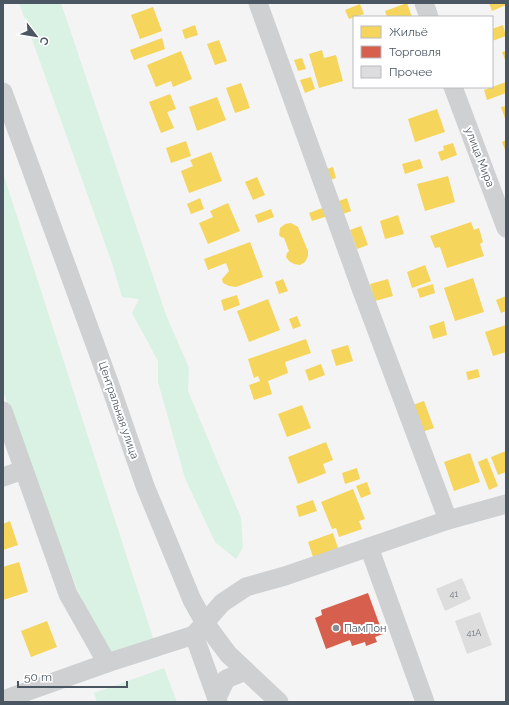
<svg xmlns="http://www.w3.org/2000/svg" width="509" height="705" font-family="Raleway,sans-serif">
<rect width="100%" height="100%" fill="#f4f4f4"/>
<g fill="#d9f2e3">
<path d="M 19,3 L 61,3 L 166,315 L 189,368 L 188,391 L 241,518 L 243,547 L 236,559 L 215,542 L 185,478 L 158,382 L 158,361 L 132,313 L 139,299 L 122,297 L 112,263 Z"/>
<path d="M 3,173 L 154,641 L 109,654 L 78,591 L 25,458 L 3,390 Z"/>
<path d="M 164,668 L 177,702 L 97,702 L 94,693 Z"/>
</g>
<g fill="#f6d55c">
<path d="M 407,3 L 412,17 L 387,17 L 385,11 Z"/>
<path d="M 489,3 L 506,3 L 506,5 L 492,11 Z"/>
<path d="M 360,4 L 364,14 L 349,19 L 345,10 Z"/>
<path d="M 153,7 L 162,31 L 140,39 L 131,15 Z"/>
<path d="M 195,25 L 198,35 L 185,39 L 182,30 Z"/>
<path d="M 503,25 L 506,36 L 492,41 L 492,29 Z"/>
<path d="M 162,38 L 165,49 L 134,60 L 130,50 Z"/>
<path d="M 219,40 L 227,61 L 215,65 L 207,44 Z"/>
<path d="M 322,50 L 324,58 L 336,55 L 343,81 L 319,88 L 309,54 Z"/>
<path d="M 181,51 L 192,79 L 173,87 L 171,81 L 156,87 L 147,65 Z"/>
<path d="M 506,51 L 506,62 L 502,52 Z"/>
<path d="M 302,58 L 306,69 L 298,71 L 294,60 Z"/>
<path d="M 311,77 L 315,89 L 305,93 L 300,80 Z"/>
<path d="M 506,82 L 506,93 L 487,100 L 484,90 Z"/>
<path d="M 241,83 L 250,108 L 235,113 L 226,88 Z"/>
<path d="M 170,94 L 176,109 L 167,112 L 174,128 L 161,133 L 149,102 Z"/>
<path d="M 217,97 L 226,120 L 197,131 L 189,107 Z"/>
<path d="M 506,106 L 506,121 L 501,107 Z"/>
<path d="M 437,109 L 445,132 L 415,142 L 408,119 Z"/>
<path d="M 506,140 L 506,152 L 502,142 Z"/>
<path d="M 186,141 L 191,156 L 171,163 L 166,148 Z"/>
<path d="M 453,143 L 457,155 L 441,161 L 438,152 L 444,150 L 443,146 Z"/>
<path d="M 211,152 L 222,181 L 189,193 L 181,171 L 193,166 L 190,160 Z"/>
<path d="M 420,159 L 423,168 L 405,174 L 402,164 Z"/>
<path d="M 333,167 L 336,178 L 330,180 L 327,169 Z"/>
<path d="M 448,176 L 455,202 L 425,211 L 417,184 Z"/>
<path d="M 257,177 L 265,195 L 253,200 L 245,182 Z"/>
<path d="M 200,198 L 204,209 L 191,214 L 187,204 Z"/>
<path d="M 347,198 L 351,211 L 343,214 L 339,201 Z"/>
<path d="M 228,203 L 240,231 L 208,244 L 199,223 L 213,217 L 210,211 Z"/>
<path d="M 325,207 L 328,216 L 312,221 L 309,213 Z"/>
<path d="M 271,209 L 274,217 L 258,223 L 255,215 Z"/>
<path d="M 398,215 L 404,234 L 385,239 L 380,221 Z"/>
<path d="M 471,222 L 474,230 L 479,228 L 483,242 L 480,244 L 484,256 L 447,268 L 440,247 L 435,248 L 430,236 Z"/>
<path d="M 291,223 L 298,227 L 308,251 L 308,256 L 305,262 L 300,265 L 294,264 L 289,261 L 286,257 L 287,253 L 289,251 L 284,238 L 281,237 L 279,235 L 280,228 L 285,224 Z"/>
<path d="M 361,226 L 368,245 L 357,249 L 350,230 Z"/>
<path d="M 250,242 L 263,277 L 236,287 L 229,286 L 223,283 L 222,279 L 229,271 L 226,263 L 208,270 L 204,259 Z"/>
<path d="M 425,265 L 431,281 L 412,288 L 407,272 Z"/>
<path d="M 473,278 L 484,312 L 455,321 L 444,288 Z"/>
<path d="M 283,279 L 288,291 L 279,294 L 275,282 Z"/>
<path d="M 388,279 L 393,296 L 375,301 L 370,284 Z"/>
<path d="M 433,284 L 435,293 L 420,298 L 417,289 Z"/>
<path d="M 237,295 L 240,305 L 224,311 L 221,300 Z"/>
<path d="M 506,296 L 506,311 L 501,313 L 496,300 Z"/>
<path d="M 268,299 L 280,330 L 249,342 L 237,311 Z"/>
<path d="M 297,316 L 301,326 L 293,329 L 289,319 Z"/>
<path d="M 444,321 L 447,335 L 433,339 L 429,326 Z"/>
<path d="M 506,325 L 506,352 L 493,356 L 485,332 Z"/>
<path d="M 306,339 L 311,353 L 285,362 L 288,373 L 268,381 L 272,394 L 254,400 L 249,385 L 260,381 L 258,376 L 254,378 L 248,359 Z"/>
<path d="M 348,345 L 353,361 L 336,366 L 331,350 Z"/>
<path d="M 321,364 L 325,375 L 309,381 L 305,370 Z"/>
<path d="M 478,369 L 480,377 L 468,380 L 466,372 Z"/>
<path d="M 424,401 L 434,428 L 422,432 L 413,405 Z"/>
<path d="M 302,405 L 311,428 L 287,437 L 278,414 Z"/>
<path d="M 326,442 L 333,460 L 323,464 L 326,473 L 298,484 L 288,457 Z"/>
<path d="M 506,451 L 506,472 L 498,475 L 491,457 Z"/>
<path d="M 470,453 L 480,482 L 454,491 L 444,462 Z"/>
<path d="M 487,458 L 498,486 L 489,490 L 478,462 Z"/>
<path d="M 357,468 L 360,479 L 345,484 L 342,473 Z"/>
<path d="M 367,482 L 371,494 L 361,498 L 356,486 Z"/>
<path d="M 353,489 L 365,519 L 359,521 L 362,529 L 339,537 L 336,528 L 332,529 L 321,502 Z"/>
<path d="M 313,500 L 317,511 L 299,517 L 296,506 Z"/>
<path d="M 10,521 L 18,545 L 3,550 L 3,524 Z"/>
<path d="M 333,533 L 338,548 L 313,557 L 308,542 Z"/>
<path d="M 19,562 L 28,592 L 3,600 L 3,567 Z"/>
<path d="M 47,621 L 57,647 L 31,657 L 21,631 Z"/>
</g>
<path fill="#d6604d" d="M 368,593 L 383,634 L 375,637 L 377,642 L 366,646 L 365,642 L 352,646 L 350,640 L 326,649 L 315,618 L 322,615 L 321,610 Z"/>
<g fill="#ddddde">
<path d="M 462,578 L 471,599 L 445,611 L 436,589 Z"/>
<path d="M 480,612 L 492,645 L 467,654 L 455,621 Z"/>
</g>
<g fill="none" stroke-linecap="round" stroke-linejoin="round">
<g stroke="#ced0d2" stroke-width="19">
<path d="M 258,3 L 362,291 L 448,520"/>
<path d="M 424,3 L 429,17"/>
<path d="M 453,87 L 506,228"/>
<path d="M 3,92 L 111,388 L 145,486 L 192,600 L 205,623 L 228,654 L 279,702"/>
<path d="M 3,411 L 68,594 L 107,663"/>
<path d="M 3,477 L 23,470"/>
<path d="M 369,547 L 425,702"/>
<path d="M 217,698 L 226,679 L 246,671"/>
<path d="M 3,700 L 107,663 L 194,635"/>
<path d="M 218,702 L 194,635 L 222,603 L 246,587 L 285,576 L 448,520 L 506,504"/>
</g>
</g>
<circle fill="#868d94" stroke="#fff" stroke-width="1.5" cx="336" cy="628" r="4"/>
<g text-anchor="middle" stroke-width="4" stroke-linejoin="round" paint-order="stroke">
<g font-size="9" fill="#707881">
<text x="454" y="597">41</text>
<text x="474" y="636">41А</text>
</g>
<g font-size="11" fill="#4a5661" stroke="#fff">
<text transform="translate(480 157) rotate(69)" y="4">улица Мира</text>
<text transform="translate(119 410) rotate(71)" y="4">Центральная улица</text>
</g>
<g font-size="11" fill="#4a5661" stroke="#fff" text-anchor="start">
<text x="344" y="632">ПамПон</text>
</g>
</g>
<rect width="509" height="705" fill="none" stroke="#4a5661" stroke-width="8"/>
<rect x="353" y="16" width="140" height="72" fill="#ffffff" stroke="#b7bbc0"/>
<rect x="361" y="26" width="20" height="12" fill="#f6d55c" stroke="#b7bbc0"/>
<text x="389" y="36" font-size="12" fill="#4a5661">Жильё</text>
<rect x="361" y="46" width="20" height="12" fill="#d6604d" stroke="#b7bbc0"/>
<text x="389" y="56" font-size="12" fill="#4a5661">Торговля</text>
<rect x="361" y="66" width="20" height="12" fill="#ddddde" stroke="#b7bbc0"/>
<text x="389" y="76" font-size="12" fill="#4a5661">Прочее</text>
<g transform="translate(36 36) rotate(121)" stroke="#ffffff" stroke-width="3" paint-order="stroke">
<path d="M0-3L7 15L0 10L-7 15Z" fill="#4a5661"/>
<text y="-6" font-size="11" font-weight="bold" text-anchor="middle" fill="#4a5661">С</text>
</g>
<path d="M18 681v6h109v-6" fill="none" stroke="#4a5661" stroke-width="2"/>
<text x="24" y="681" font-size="12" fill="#4a5661" stroke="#ffffff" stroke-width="3" paint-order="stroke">50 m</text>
</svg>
